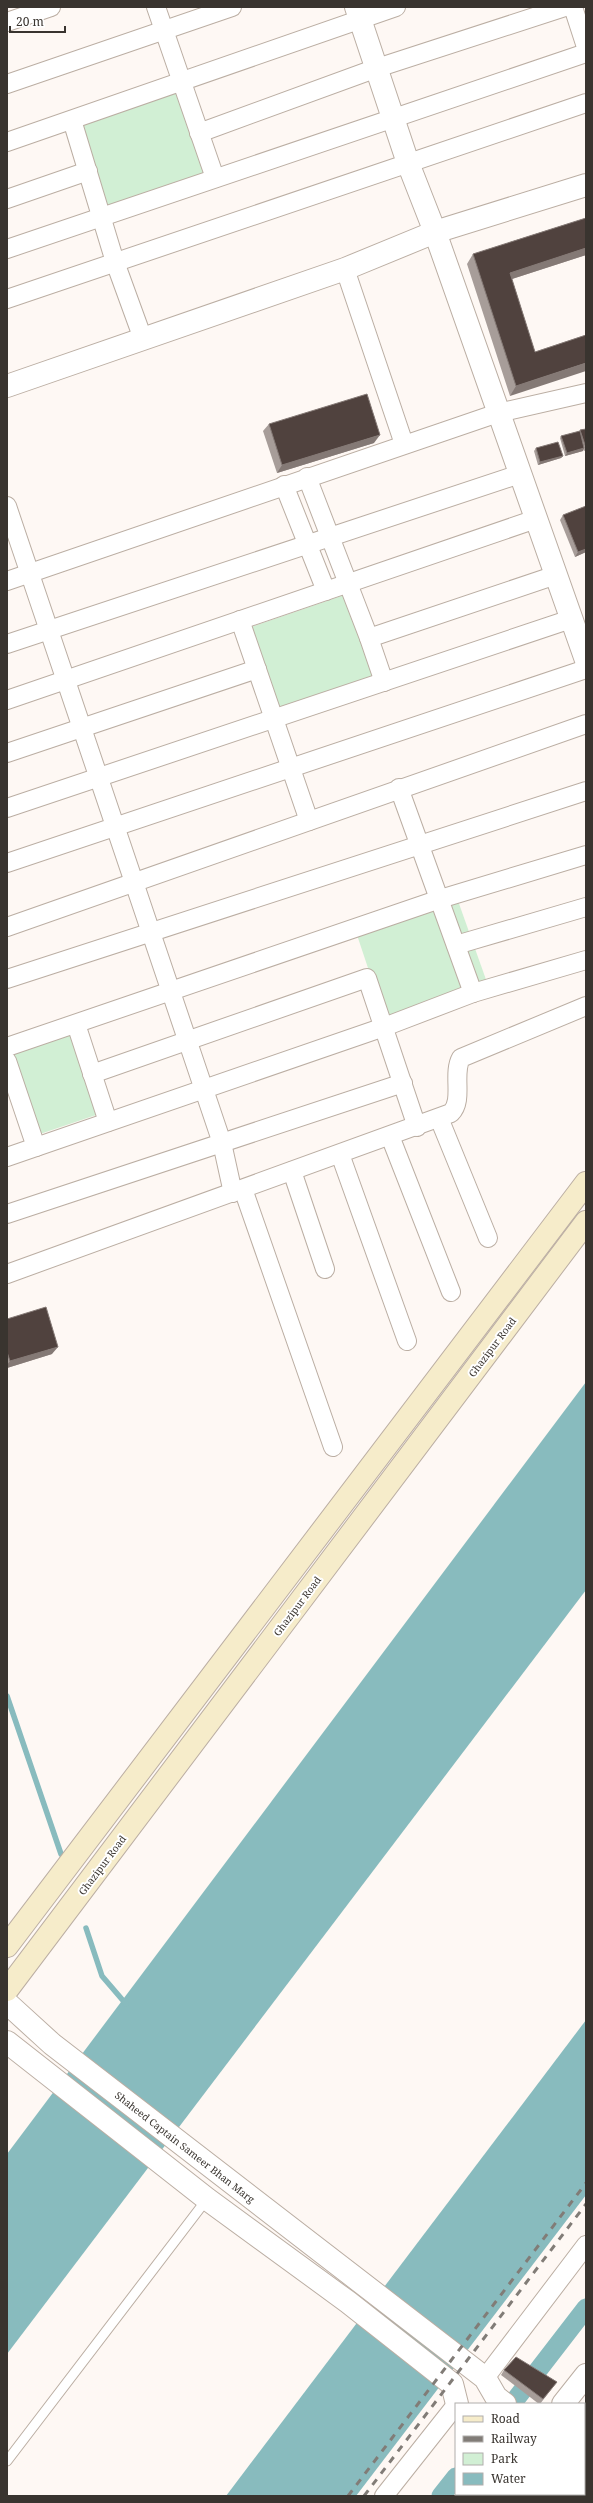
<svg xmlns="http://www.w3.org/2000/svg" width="593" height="2503" font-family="'Noto Serif',serif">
<rect width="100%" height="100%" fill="#fef8f4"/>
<g fill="#d1efd4">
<path d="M 179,89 L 211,179 L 107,213 L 77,123 Z"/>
<path d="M 350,593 L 382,684 L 278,718 L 248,628 Z"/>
<path d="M 457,898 L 489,988 L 386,1022 L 356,932 Z"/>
<path d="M 72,1032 L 99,1114 L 40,1134 L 13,1051 Z"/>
</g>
<g fill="#88bbbe">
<path d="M 586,1382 L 586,1590 L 7,2354 L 7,2154 Z"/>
<path d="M 586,2020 L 586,2195 L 356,2496 L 226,2496 Z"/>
</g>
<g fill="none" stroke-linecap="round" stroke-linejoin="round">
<g stroke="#88bbbe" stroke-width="5.5">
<path d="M 7,1696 L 61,1854"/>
<path d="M 86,1928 L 102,1976 L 126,2004"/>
</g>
<g stroke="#88bbbe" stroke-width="19">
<path d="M 512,2404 L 586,2308"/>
<path d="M 441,2496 L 456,2477"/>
</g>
<defs>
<path id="service" d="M 7,2461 L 207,2199"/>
<g id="minor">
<path d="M 156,7 L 215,178"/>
<path d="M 573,7 L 586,47"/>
<path d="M 7,22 L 51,7"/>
<path d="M 7,84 L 232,7"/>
<path d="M 72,120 L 115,262 L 143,339"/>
<path d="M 199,133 L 377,68 L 565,7"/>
<path d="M 7,142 L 396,7"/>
<path d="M 7,199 L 88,171"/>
<path d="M 7,249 L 586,53"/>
<path d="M 345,269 L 404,444"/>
<path d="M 7,299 L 586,103"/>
<path d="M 307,477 L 369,638 L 384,682"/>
<path d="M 284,485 L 326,591"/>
<path d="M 7,506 L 222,1143 L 233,1193"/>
<path d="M 7,581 L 498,413 L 586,393"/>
<path d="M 240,620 L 309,821"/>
<path d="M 369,638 L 556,575"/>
<path d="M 7,644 L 520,474"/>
<path d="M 7,700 L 536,519"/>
<path d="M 7,753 L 257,669"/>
<path d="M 399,788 L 473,993"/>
<path d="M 7,808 L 571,619"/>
<path d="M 7,863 L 586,669"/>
<path d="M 7,927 L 586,724"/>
<path d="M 456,945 L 586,907"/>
<path d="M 7,979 L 586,791"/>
<path d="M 76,1024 L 108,1122"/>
<path d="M 7,1047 L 440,899 L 586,855"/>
<path d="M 7,1061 L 36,1147"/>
<path d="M 92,1074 L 367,978 L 417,1127"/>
<path d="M 439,1118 L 488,1238"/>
<path d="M 390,1136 L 451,1292"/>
<path d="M 340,1154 L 407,1341"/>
<path d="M 7,1157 L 384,1027 L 473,993 L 586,960"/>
<path d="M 292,1171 L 325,1269"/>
<path d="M 243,1189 L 333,1447"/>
<path d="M 7,1214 L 403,1083"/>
<path d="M 7,1274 L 451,1113 C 464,1100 452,1074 461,1058 L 586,1006"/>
<path d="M 485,2378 L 586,2245"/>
<path d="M 384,2496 L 456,2405"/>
</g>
<g id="tertiary">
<path d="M 356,7 L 408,163 L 435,232 L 586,660"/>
<path d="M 7,386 L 345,269 L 435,232 L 586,185"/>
<path d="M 7,2003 L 52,2044 L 485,2378 L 496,2397 L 505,2404"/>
<path d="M 7,2042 L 207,2199 L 348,2302 L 452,2384 L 457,2404"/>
<path d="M 563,2404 L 586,2375"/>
<path d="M 584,2464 L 586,2466"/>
<path d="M 561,2494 L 562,2496"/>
<path d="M 487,2496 L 488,2494"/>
</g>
<g id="secondary">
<path d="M 7,1946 L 586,1183"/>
<path d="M 7,1990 L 586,1222"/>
</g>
</defs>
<use href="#service" stroke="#bbaea3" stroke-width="11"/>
<use href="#minor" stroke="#bbaea3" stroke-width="20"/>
<use href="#tertiary" stroke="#bbaea3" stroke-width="24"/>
<use href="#secondary" stroke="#bbaea3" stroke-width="24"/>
<use href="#service" stroke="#fff" stroke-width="9"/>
<use href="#minor" stroke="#fff" stroke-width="18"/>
<use href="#tertiary" stroke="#fff" stroke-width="22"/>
<use href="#secondary" stroke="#f6ecca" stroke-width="22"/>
<g stroke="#817c77" stroke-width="3" stroke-dasharray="7 7" stroke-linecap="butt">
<path d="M 348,2496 L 586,2183"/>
<path d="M 364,2496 L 586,2204"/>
</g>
</g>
<g fill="#a79d99">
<path d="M 586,218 L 586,255 L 512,279 L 535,352 L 586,335 L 510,396 L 467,264 L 473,254 Z"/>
<path d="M 269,424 L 374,443 L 277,473 L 263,431 Z"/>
<path d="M 586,429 L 586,450 L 584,451 L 584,449 L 583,451 L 565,456 L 560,438 L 561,436 L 580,431 L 580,430 Z"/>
<path d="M 536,448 L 563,456 L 561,458 L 538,465 L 534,451 Z"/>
<path d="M 563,515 L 586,552 L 575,557 L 560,520 Z"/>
<path d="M 7,1319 L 52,1354 L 7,1368 Z"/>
<path d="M 504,2370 L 557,2382 L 540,2404 L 539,2404 L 501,2375 Z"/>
</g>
<g fill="#847975">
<path d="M 586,248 L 586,255 L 503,282 L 510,273 Z"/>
<path d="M 586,363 L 586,371 L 510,396 L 516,386 Z"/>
<path d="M 380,435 L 374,443 L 277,473 L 282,465 Z"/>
<path d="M 584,448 L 583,451 L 565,456 L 567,453 Z"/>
<path d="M 563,456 L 561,458 L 538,465 L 540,462 Z"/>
<path d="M 586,549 L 586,552 L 575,557 L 578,552 Z"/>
<path d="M 58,1347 L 52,1354 L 7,1368 L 7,1365 L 10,1361 Z"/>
</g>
<g fill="#50423e" stroke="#847975">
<path d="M 586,218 L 586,248 L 510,273 L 535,352 L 586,335 L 586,363 L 516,386 L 473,254 Z"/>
<path d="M 367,394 L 380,435 L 282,465 L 269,424 Z"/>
<path d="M 586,429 L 586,448 L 580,430 Z"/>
<path d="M 580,431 L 584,448 L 567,453 L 561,436 Z"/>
<path d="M 558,442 L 563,456 L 540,462 L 536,448 Z"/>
<path d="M 586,506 L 586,549 L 578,552 L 563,515 Z"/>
<path d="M 46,1307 L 58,1347 L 10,1361 L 7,1352 L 7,1319 Z"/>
<path d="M 516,2357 L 557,2382 L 543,2399 L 504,2370 Z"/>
</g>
<g text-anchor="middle" stroke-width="4" stroke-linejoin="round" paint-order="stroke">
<g font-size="10" fill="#39342f" stroke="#fff">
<text transform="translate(492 1347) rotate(-53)" y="4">Ghazipur Road</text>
<text transform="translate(297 1606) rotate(-53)" y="4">Ghazipur Road</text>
<text transform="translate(102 1865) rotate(-53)" y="4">Ghazipur Road</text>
<text transform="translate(185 2147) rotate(38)" y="4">Shaheed Captain Sameer Bhan Marg</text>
</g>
</g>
<rect width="593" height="2503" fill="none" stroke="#39342f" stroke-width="16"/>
<rect x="455" y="2403" width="130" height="92" fill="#ffffff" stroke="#b0aeac"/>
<rect x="463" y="2416" width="20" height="6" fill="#f6ecca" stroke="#b0aeac"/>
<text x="491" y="2423" font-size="12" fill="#39342f">Road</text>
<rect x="463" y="2436" width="20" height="6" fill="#817c77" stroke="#b0aeac"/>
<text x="491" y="2443" font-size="12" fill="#39342f">Railway</text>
<rect x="463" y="2453" width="20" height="12" fill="#d1efd4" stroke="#b0aeac"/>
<text x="491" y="2463" font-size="12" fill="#39342f">Park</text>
<rect x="463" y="2473" width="20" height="12" fill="#88bbbe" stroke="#b0aeac"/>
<text x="491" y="2483" font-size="12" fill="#39342f">Water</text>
<path d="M10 26v6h55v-6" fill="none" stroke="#39342f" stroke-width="2"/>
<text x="16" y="26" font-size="12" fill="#39342f" stroke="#ffffff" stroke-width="3" paint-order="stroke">20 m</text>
</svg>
